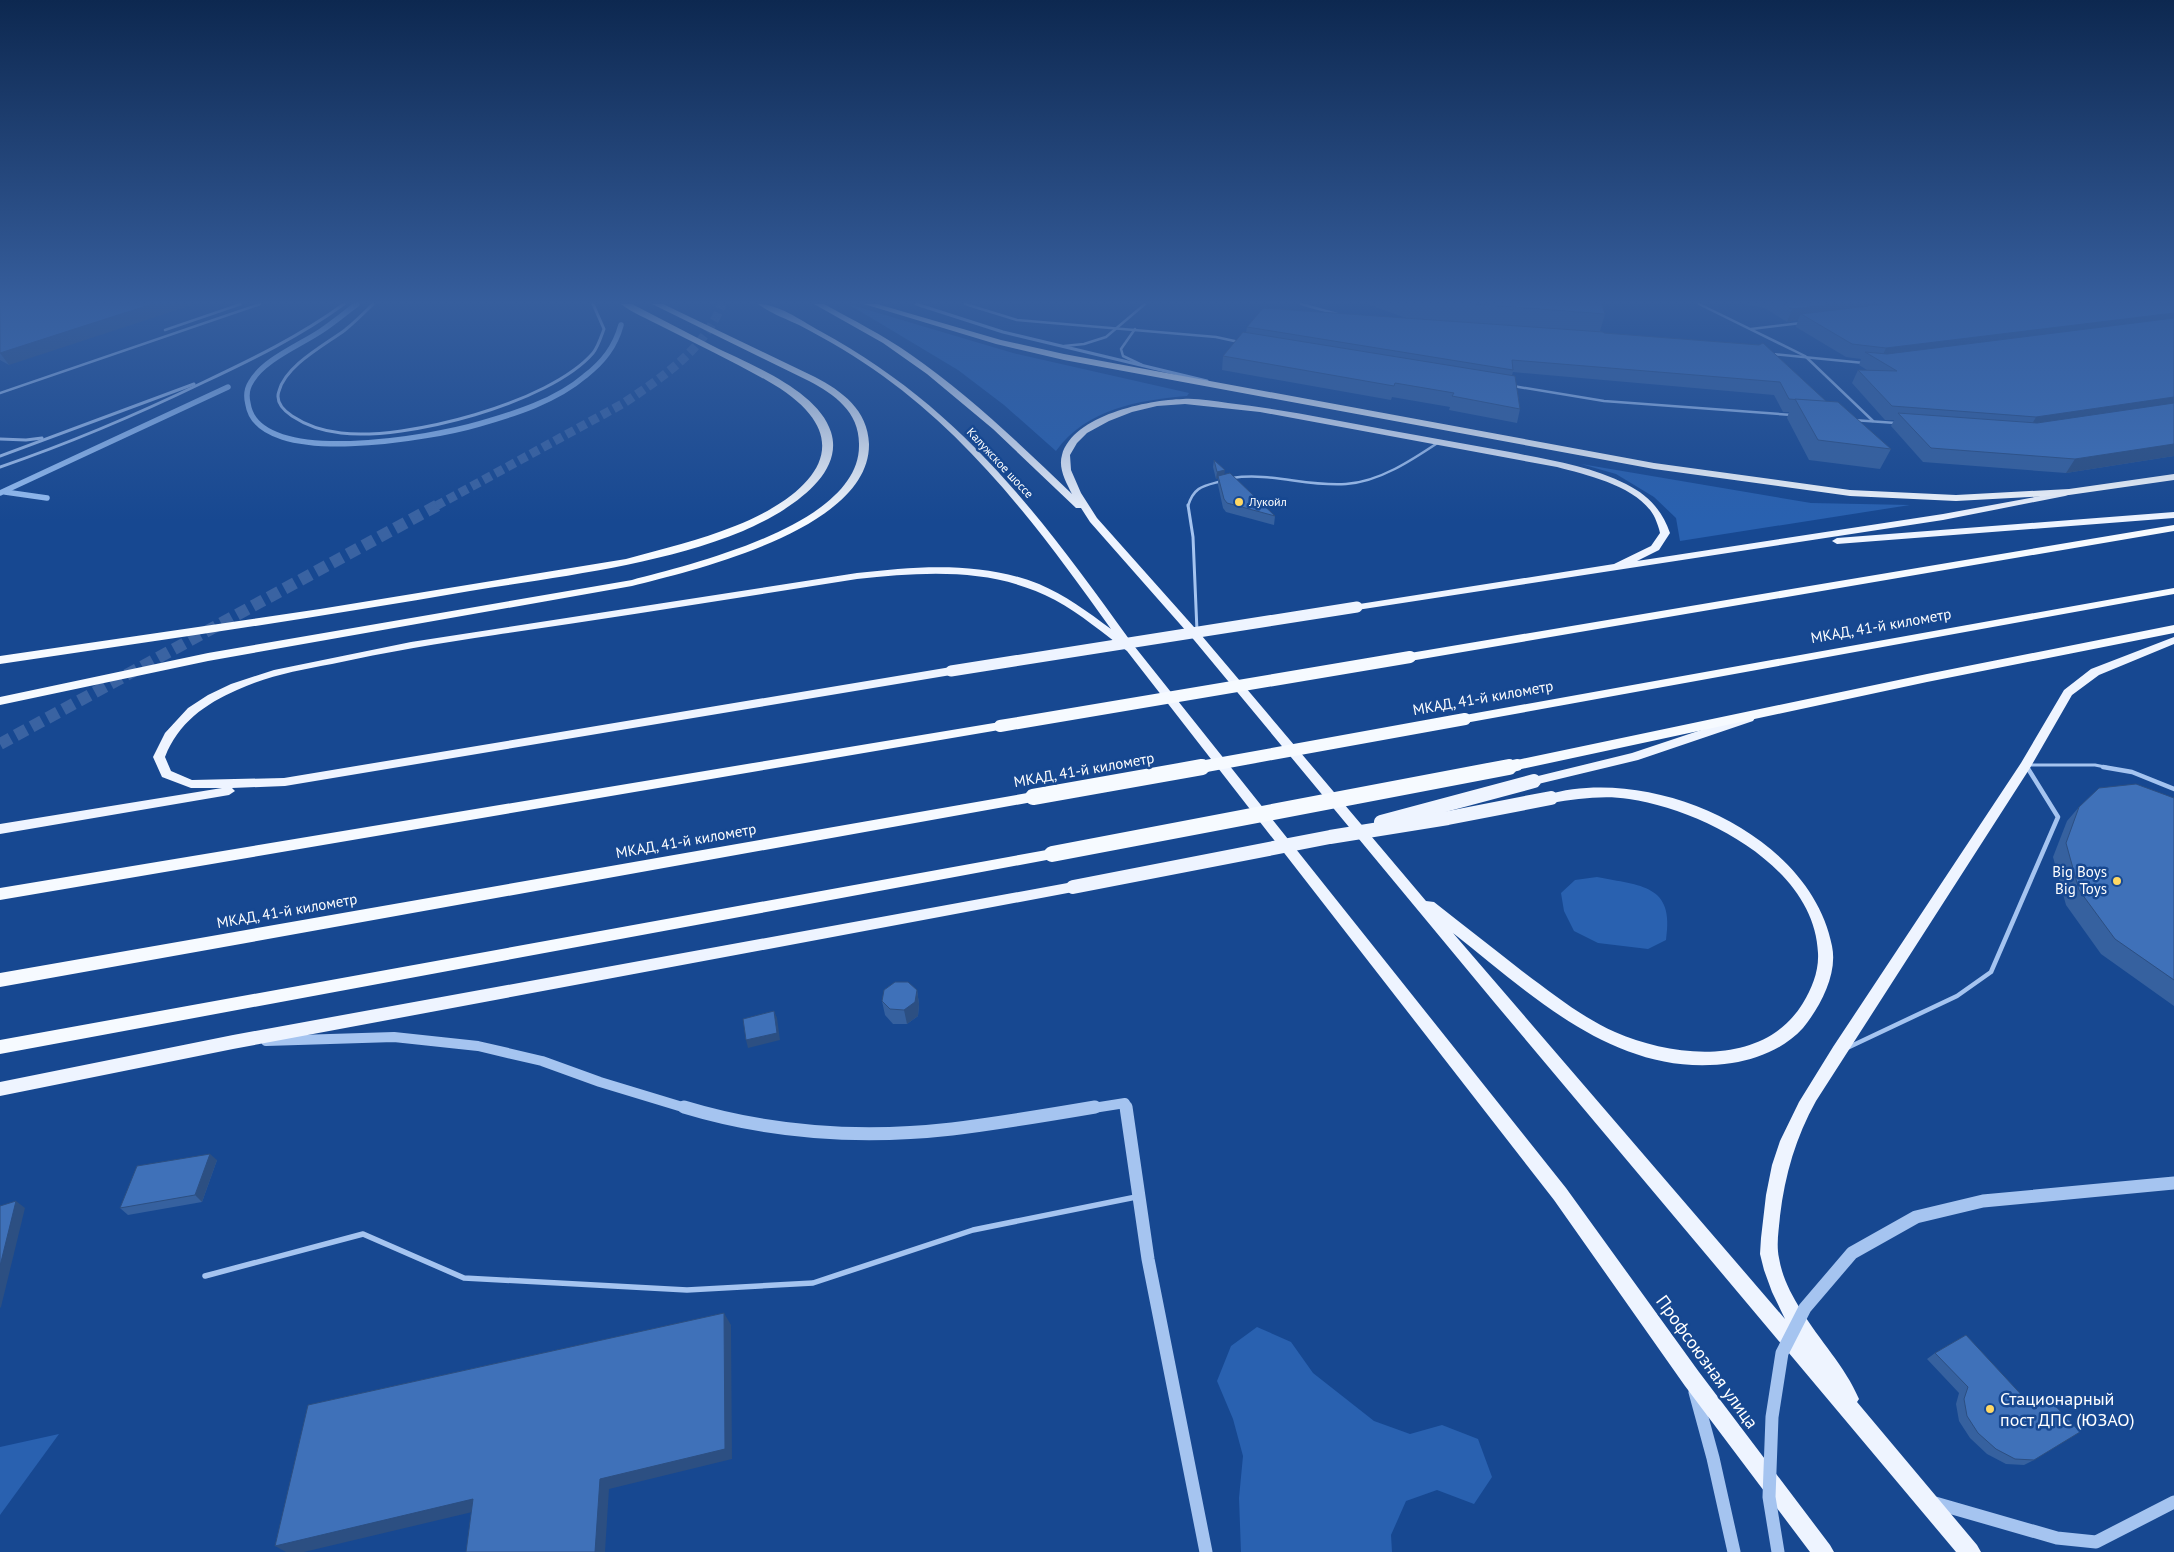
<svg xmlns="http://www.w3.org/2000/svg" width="2174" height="1552" font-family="'PT Sans',sans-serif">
<rect width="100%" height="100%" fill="#174891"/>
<g fill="#2961b0">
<path d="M 848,304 L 1013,353 L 1189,393 L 1187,396 C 1139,400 1086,409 1056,451 L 1004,405 L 958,370 Z"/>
<path d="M 1581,464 L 1811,503 L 1910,505 L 1680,541 L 1676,518 L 1654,497 L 1616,474 Z"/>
<path d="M 1597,877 C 1641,886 1675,884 1666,940 L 1648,949 L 1598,943 L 1574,931 L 1564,911 L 1561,893 L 1575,880 Z"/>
<path d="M 1257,1327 L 1291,1342 L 1313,1373 L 1374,1421 L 1410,1434 L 1442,1425 L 1478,1439 L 1492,1477 L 1474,1504 L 1437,1490 L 1406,1501 L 1391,1535 L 1392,1552 L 1241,1552 L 1239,1498 L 1243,1456 L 1233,1419 L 1217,1381 L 1231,1346 Z"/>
<path d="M 59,1434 L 0,1515 L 0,1447 Z"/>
</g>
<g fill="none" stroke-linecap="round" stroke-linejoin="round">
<g stroke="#97bff3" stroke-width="5.5">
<path d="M 357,304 C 345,313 333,323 321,331 C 300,345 263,360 251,382 C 247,388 246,396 248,404 C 258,470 435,437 479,424 C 514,414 556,401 585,376 C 603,362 615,347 621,325"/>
<path d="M 5,492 L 47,498"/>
<path d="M 0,493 L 228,387"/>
</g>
<path stroke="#3a63a2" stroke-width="9" stroke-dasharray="9 4.5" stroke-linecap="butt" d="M 436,506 L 624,403 C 664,376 704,350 722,304"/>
<path stroke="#3a63a2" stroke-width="12" stroke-dasharray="12 6" stroke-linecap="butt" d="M 0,744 L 438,505"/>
<g stroke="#a5c4f0" stroke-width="2.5">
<path d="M 965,304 L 1017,320 L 1216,337 L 1239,342"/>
<path d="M 1301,304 L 1337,314"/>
<path d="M 1699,304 L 1805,356 L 1873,421"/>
<path d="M 1135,329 L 1121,349 L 1123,356 L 1142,365"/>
<path d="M 1751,329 L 1801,323"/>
<path d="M 165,330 L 241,304"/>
<path d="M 1064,346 L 1084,344 L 1106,337 L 1145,304"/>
<path d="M 1772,354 L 1864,363"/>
<path d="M 1513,386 L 1604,401 L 1792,415"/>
<path d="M 0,393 L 260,304"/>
<path d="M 1853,420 L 1896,423"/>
<path d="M 1232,478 C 1271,472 1307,487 1346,484 C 1379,482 1412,460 1439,442"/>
<path d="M 1188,506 C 1194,486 1204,486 1222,481"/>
</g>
<g stroke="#a5c4f0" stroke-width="3">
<path d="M 1188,505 L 1193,537 L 1197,631"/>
<path d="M 2028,765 L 2095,765 L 2110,768"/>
</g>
<g stroke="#a5c4f0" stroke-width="4.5">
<path d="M 2103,767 L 2132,772 L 2174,789"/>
<path d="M 1847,1048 L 1957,996 L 1991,972 L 2058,817 L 2027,767"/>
</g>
<path stroke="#a5c4f0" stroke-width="5.5" d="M 205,1276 L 363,1234 L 464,1278 L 687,1290 L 813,1283 L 973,1230 L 1136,1197"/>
<g stroke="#a5c4f0" stroke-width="3">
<path d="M 373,304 C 364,313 355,322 345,330 C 325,345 286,365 279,391 C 275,402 283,410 292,416 C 307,426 323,431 341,433 C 405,441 550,403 593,353 C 598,347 601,337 604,329 L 593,304"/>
<path d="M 916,304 L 1003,332 L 1207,381"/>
<path d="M 0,439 L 26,440 L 42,438"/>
<path d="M 0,456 L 194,384"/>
<path d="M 0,467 C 70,443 138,414 204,382 C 253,359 300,336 344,304"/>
</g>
<g stroke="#a5c4f0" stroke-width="10">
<path d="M 266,1041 L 394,1037 L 478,1046 L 542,1061 L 600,1082 L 689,1109"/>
<path d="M 1087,1109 L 1125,1103 L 1126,1109"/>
</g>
<g stroke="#a5c4f0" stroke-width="13">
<path d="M 684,1107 C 770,1133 863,1139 952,1129 C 1000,1123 1048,1115 1095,1107"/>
<path d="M 1126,1107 L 1148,1259 L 1206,1552"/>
<path d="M 1695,1392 L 1713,1458 L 1734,1552"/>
<path d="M 1935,1503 L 2057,1538 L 2096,1542 L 2174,1502"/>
</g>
<g fill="#eef4ff" fill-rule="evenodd">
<path d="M 758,304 C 779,304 802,321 820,331 C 960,407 1038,513 1129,639 L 1129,643 L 1135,647 L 1566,1188 L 1699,1372 L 1830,1545 L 1834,1552 L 1810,1552 L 1685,1386 L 1554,1200 L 1127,651 C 1104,634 1081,614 1055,600 C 993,567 925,572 857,579 C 737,598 616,617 495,635 C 441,643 386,652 332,664 C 300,670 267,676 237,690 C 205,704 178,723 165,757 L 171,771 L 192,780 L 284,778 L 951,667 L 957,671 L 951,675 L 285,786 L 232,788 L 235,791 L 229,795 L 0,834 L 0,824 L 222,788 L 191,788 L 162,777 L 153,757 L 165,733 L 188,708 L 208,695 L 231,684 L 274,670 L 411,642 L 857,573 C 917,566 981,561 1039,584 C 1065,595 1088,612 1111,629 C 1044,535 977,444 883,376 C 857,357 828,340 799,325 C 786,319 770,313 758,304 Z"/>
<path d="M 814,304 L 824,304 C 853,320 883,335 910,354 C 969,395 1020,444 1072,494 C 1066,482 1058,468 1062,455 C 1073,415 1148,400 1183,399 C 1197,398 1213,401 1228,403 C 1281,409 1335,420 1388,430 C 1429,437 1469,445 1510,452 C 1549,460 1591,466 1626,484 C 1648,495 1662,510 1670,533 L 1659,550 L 1637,561 L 1943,514 L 2068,491 L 2068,495 L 2065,496 L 1943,520 L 1357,610 L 1352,607 L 1353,605 L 1614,564 L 1651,546 L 1660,533 C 1659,528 1657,523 1655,518 C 1640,487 1588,475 1557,467 L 1260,412 L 1185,404 L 1157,406 L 1132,412 L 1109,421 L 1087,433 L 1077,443 L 1070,455 L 1071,470 L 1081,493 L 1097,518 L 1202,636 L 1426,901 L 1434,902 C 1463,925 1493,948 1522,971 C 1552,993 1581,1017 1615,1032 C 1675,1058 1764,1067 1803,1003 C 1812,988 1819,971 1818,953 C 1815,867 1703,810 1629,799 C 1603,795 1577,799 1551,803 L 1546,801 L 1545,798 L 1546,795 C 1651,764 1810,833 1832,946 C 1838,974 1820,1007 1803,1028 C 1785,1048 1758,1059 1732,1063 C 1619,1080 1534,997 1453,933 L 1785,1319 L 1772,1292 L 1764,1270 L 1760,1254 L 1761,1238 L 1766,1195 L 1772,1165 L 1780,1141 L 1799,1102 L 1833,1047 L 2021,763 L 2064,690 L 2091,669 L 2174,637 L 2174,644 L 2099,675 L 2072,695 L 2030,768 L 1816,1101 C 1796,1137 1785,1174 1780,1216 C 1779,1229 1776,1244 1779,1258 C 1782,1277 1791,1294 1801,1310 C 1819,1340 1845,1366 1859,1399 L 1857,1402 L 1977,1545 L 1981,1552 L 1956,1552 L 1494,1002 L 1194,640 L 1090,522 L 1081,508 L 1076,508 L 993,429 L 927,374 L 883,343 Z"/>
<path d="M 2174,512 L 2174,518 L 1837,544 L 1832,541 L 1837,538 Z"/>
<path d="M 1749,714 L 1755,718 L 1753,721 L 1638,760 L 1534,785 L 1528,781 L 1534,777 L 1632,753 Z"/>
<path d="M 1073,882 L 1078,883 L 1080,887 L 1078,891 L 1073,892 L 233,1049 L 0,1096 L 0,1082 L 233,1035 Z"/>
</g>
<g fill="#f6faff" fill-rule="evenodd">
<path d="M 621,304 L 632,304 C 659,318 686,332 713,346 C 749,364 818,390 831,432 C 846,479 778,516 743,531 C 657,566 561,576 470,591 C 314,618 157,641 0,664 L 0,656 L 320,609 L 626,559 C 663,549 700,540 735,526 C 818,493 866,436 766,380 C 732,361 696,344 661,326 C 648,319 632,313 621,304 Z"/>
<path d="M 652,304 L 663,304 L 815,377 C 842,391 868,410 869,444 C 870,529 696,570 632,586 L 208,661 L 0,705 L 0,697 L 208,653 L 632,580 C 692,564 859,525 859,446 C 860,412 835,395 809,381 Z"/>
<path d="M 864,304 L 877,304 L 1001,340 L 1064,354 L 1654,463 L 1850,490 L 1956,495 L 2069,489 L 2174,474 L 2174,480 L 2069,495 L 1956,501 L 1850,496 L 1654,469 L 1064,360 L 996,344 Z"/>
<path d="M 2174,525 L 2174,531 L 1410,661 L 1404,657 L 1410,653 Z"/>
<path d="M 2174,588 L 2174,594 L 1465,723 L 1458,719 L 1465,715 Z"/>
<path d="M 2174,625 L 2174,633 L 1927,682 L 1517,770 L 1512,768 L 1510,765 L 1512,762 L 1517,760 L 1927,674 Z"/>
<path d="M 1000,722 L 1007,726 L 1005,729 L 0,900 L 0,888 Z"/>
<path d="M 1033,792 L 1038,793 L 1040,797 L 1038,801 L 0,987 L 0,973 Z"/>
<path d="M 1052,849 L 1057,850 L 1059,854 L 1057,858 L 1052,859 L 0,1054 L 0,1040 Z"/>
</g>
<path stroke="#a5c4f0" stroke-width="13" d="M 1778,1552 L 1769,1497 L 1772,1417 L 1782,1353 L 1805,1308 L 1852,1253 L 1916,1217 L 1983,1201 L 2174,1183"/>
<path stroke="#eef4ff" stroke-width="11" d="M 951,671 L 1357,607"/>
<g stroke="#eef4ff" stroke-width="14">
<path d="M 1381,822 L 1534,781"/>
<path d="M 1073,887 L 1330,837 L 1448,818 L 1551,798"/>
</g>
<g stroke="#f6faff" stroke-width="12">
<path d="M 1000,726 L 1410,657"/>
<path d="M 1195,768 L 1465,719"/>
<path d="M 1503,768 L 1517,765"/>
</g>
<g stroke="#f6faff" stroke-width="16">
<path d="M 1033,797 L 1202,767"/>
<path d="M 1052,854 L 1509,767"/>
</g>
</g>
<g fill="#36619f">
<path d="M 0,304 L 9,365 L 0,360 Z"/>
<path d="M 1367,304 L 1602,304 L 1605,314 L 1600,331 L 1604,333 L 1759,345 L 1827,402 L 1891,449 L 1880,469 L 1809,460 L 1787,418 L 1789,412 L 1783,412 L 1774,395 L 1513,372 L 1512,375 L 1520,409 L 1517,423 L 1449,410 L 1450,407 L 1392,397 L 1391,400 L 1222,370 L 1223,356 L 1246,332 L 1247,327 L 1406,318 Z"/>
<path d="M 1746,304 L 2174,304 L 2174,456 L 2066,473 L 1923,462 L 1891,426 L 1894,420 L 1885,420 L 1852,383 L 1858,370 L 1867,370 L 1859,365 L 1861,359 L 1846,357 L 1796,327 L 1798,320 L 1787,322 L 1765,308 Z"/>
<path d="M 1214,460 L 1224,474 L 1275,516 L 1274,525 L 1226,512 L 1223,508 L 1218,485 L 1218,478 L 1216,479 L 1213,467 Z"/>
<path d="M 2174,798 L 2174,1006 L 2101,954 L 2066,905 L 2053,857 L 2067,821 L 2079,807 Z"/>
<path d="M 917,990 L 919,1004 L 918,1016 L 907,1024 L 893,1024 L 885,1015 L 882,1001 Z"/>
<path d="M 217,1160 L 202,1202 L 128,1215 L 120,1208 Z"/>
<path d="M 1966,1335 L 2034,1460 L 2024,1465 L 2006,1464 L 1987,1454 L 1970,1438 L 1959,1421 L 1956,1404 L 1959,1393 L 1927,1359 L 1935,1353 Z"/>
</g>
<g fill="#2c4f82">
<path d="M 152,304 L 195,304 L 9,365 L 0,353 Z"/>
<path d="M 1832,304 L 1932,304 L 1801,314 L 1798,320 L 1787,322 L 1792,309 Z"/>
<path d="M 2174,313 L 2174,325 L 1880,361 L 1886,348 Z"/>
<path d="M 2174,397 L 2174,408 L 2028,431 L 2036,417 Z"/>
<path d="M 2174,444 L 2174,456 L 2066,473 L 2075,459 Z"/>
<path d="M 1225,470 L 1224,477 L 1218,476 L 1218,478 L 1216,479 L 1217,472 Z"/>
<path d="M 917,990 L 919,1004 L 918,1016 L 907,1024 L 904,1010 Z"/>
<path d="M 774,1011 L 777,1018 L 780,1040 L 748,1048 L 746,1040 Z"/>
<path d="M 210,1154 L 217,1160 L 202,1202 L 195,1195 Z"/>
<path d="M 16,1201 L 25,1208 L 1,1307 L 0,1308 L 0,1266 Z"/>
<path d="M 724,1313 L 731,1325 L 732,1459 L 609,1489 L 605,1552 L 595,1552 L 600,1479 Z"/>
<path d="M 473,1499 L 485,1509 L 304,1552 L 286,1552 L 275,1546 Z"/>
</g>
<g fill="#3f71b9" stroke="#2c4f82">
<path d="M 0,304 L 152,304 L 0,353 Z"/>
<path d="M 1475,304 L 1602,304 L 1605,314 Z"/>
<path d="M 1784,304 L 1832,304 L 1792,309 Z"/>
<path d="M 1885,304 L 2174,304 L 2174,313 L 1886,348 L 1852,344 L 1801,314 Z"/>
<path d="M 1263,308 L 1603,332 L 1604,333 L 1759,345 L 1763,343 L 1827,402 L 1789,399 L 1780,382 L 1512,360 L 1513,370 L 1247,327 Z"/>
<path d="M 2174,318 L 2174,397 L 2036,417 L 1892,406 L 1858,370 L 1897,371 L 1865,352 L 1887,354 Z"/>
<path d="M 1243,332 L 1515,376 L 1520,409 L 1452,396 L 1454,393 L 1395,383 L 1394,386 L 1223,356 Z"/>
<path d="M 1795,399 L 1838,402 L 1891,449 L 1818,440 Z"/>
<path d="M 2174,403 L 2174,444 L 2075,459 L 1931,448 L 1898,413 L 2037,423 Z"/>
<path d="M 1214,460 L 1225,470 L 1217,472 Z"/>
<path d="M 1230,473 L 1275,516 L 1227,503 L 1224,499 L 1218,476 Z"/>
<path d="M 2136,784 L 2174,798 L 2174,980 L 2115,939 L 2079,890 L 2066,843 L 2079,807 L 2099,788 Z"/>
<path d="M 895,982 L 908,982 L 917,990 L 915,1002 L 904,1010 L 890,1009 L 882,1001 L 884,990 Z"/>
<path d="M 774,1011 L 777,1033 L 746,1040 L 743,1019 Z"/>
<path d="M 210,1154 L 195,1195 L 120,1208 L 137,1166 Z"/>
<path d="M 16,1201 L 0,1266 L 0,1206 Z"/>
<path d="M 724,1313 L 725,1449 L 600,1479 L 595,1552 L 466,1552 L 473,1499 L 275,1546 L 308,1405 Z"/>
<path d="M 1966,1335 L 2029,1403 L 2045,1395 L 2080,1432 L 2034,1460 L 2015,1459 L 1996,1449 L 1978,1433 L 1967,1416 L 1964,1399 L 1968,1387 L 1935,1353 Z"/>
</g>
<linearGradient id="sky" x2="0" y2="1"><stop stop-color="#0d2850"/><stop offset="0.58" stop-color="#365e9d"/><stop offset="1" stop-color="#365e9d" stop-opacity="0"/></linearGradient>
<rect width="2174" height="521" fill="url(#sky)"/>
<g fill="#ffd864" stroke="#174891" stroke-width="2">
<circle cx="1239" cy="502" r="5"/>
<circle cx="2117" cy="881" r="5"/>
<circle cx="1990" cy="1409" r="5"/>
</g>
<g text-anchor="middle" stroke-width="5" stroke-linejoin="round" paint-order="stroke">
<g font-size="12" fill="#fff" stroke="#174891">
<text transform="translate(1000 463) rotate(47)" y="4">Калужское шоссе</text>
</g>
<g font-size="12" fill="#fff" stroke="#174891" text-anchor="start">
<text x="1249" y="506">Лукойл</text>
</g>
<g font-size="15" fill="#fff" stroke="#174891">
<text transform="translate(1881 626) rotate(-10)" y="5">МКАД, 41-й километр</text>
<text transform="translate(1483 698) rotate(-10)" y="5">МКАД, 41-й километр</text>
<text transform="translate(1084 770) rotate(-10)" y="5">МКАД, 41-й километр</text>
<text transform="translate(686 841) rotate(-10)" y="5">МКАД, 41-й километр</text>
<text transform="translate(287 911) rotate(-10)" y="5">МКАД, 41-й километр</text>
</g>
<g font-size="15" fill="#fff" stroke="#174891" text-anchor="end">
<text x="2107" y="877">Big Boys<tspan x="2107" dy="17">Big Toys</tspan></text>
</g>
<g font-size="18" fill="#fff" stroke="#174891">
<text transform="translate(1707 1362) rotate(54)" y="6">Профсоюзная улица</text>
</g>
<g font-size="18" fill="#fff" stroke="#174891" text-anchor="start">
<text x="2000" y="1405">Стационарный<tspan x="2000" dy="21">пост ДПС (ЮЗАО)</tspan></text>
</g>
</g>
</svg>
